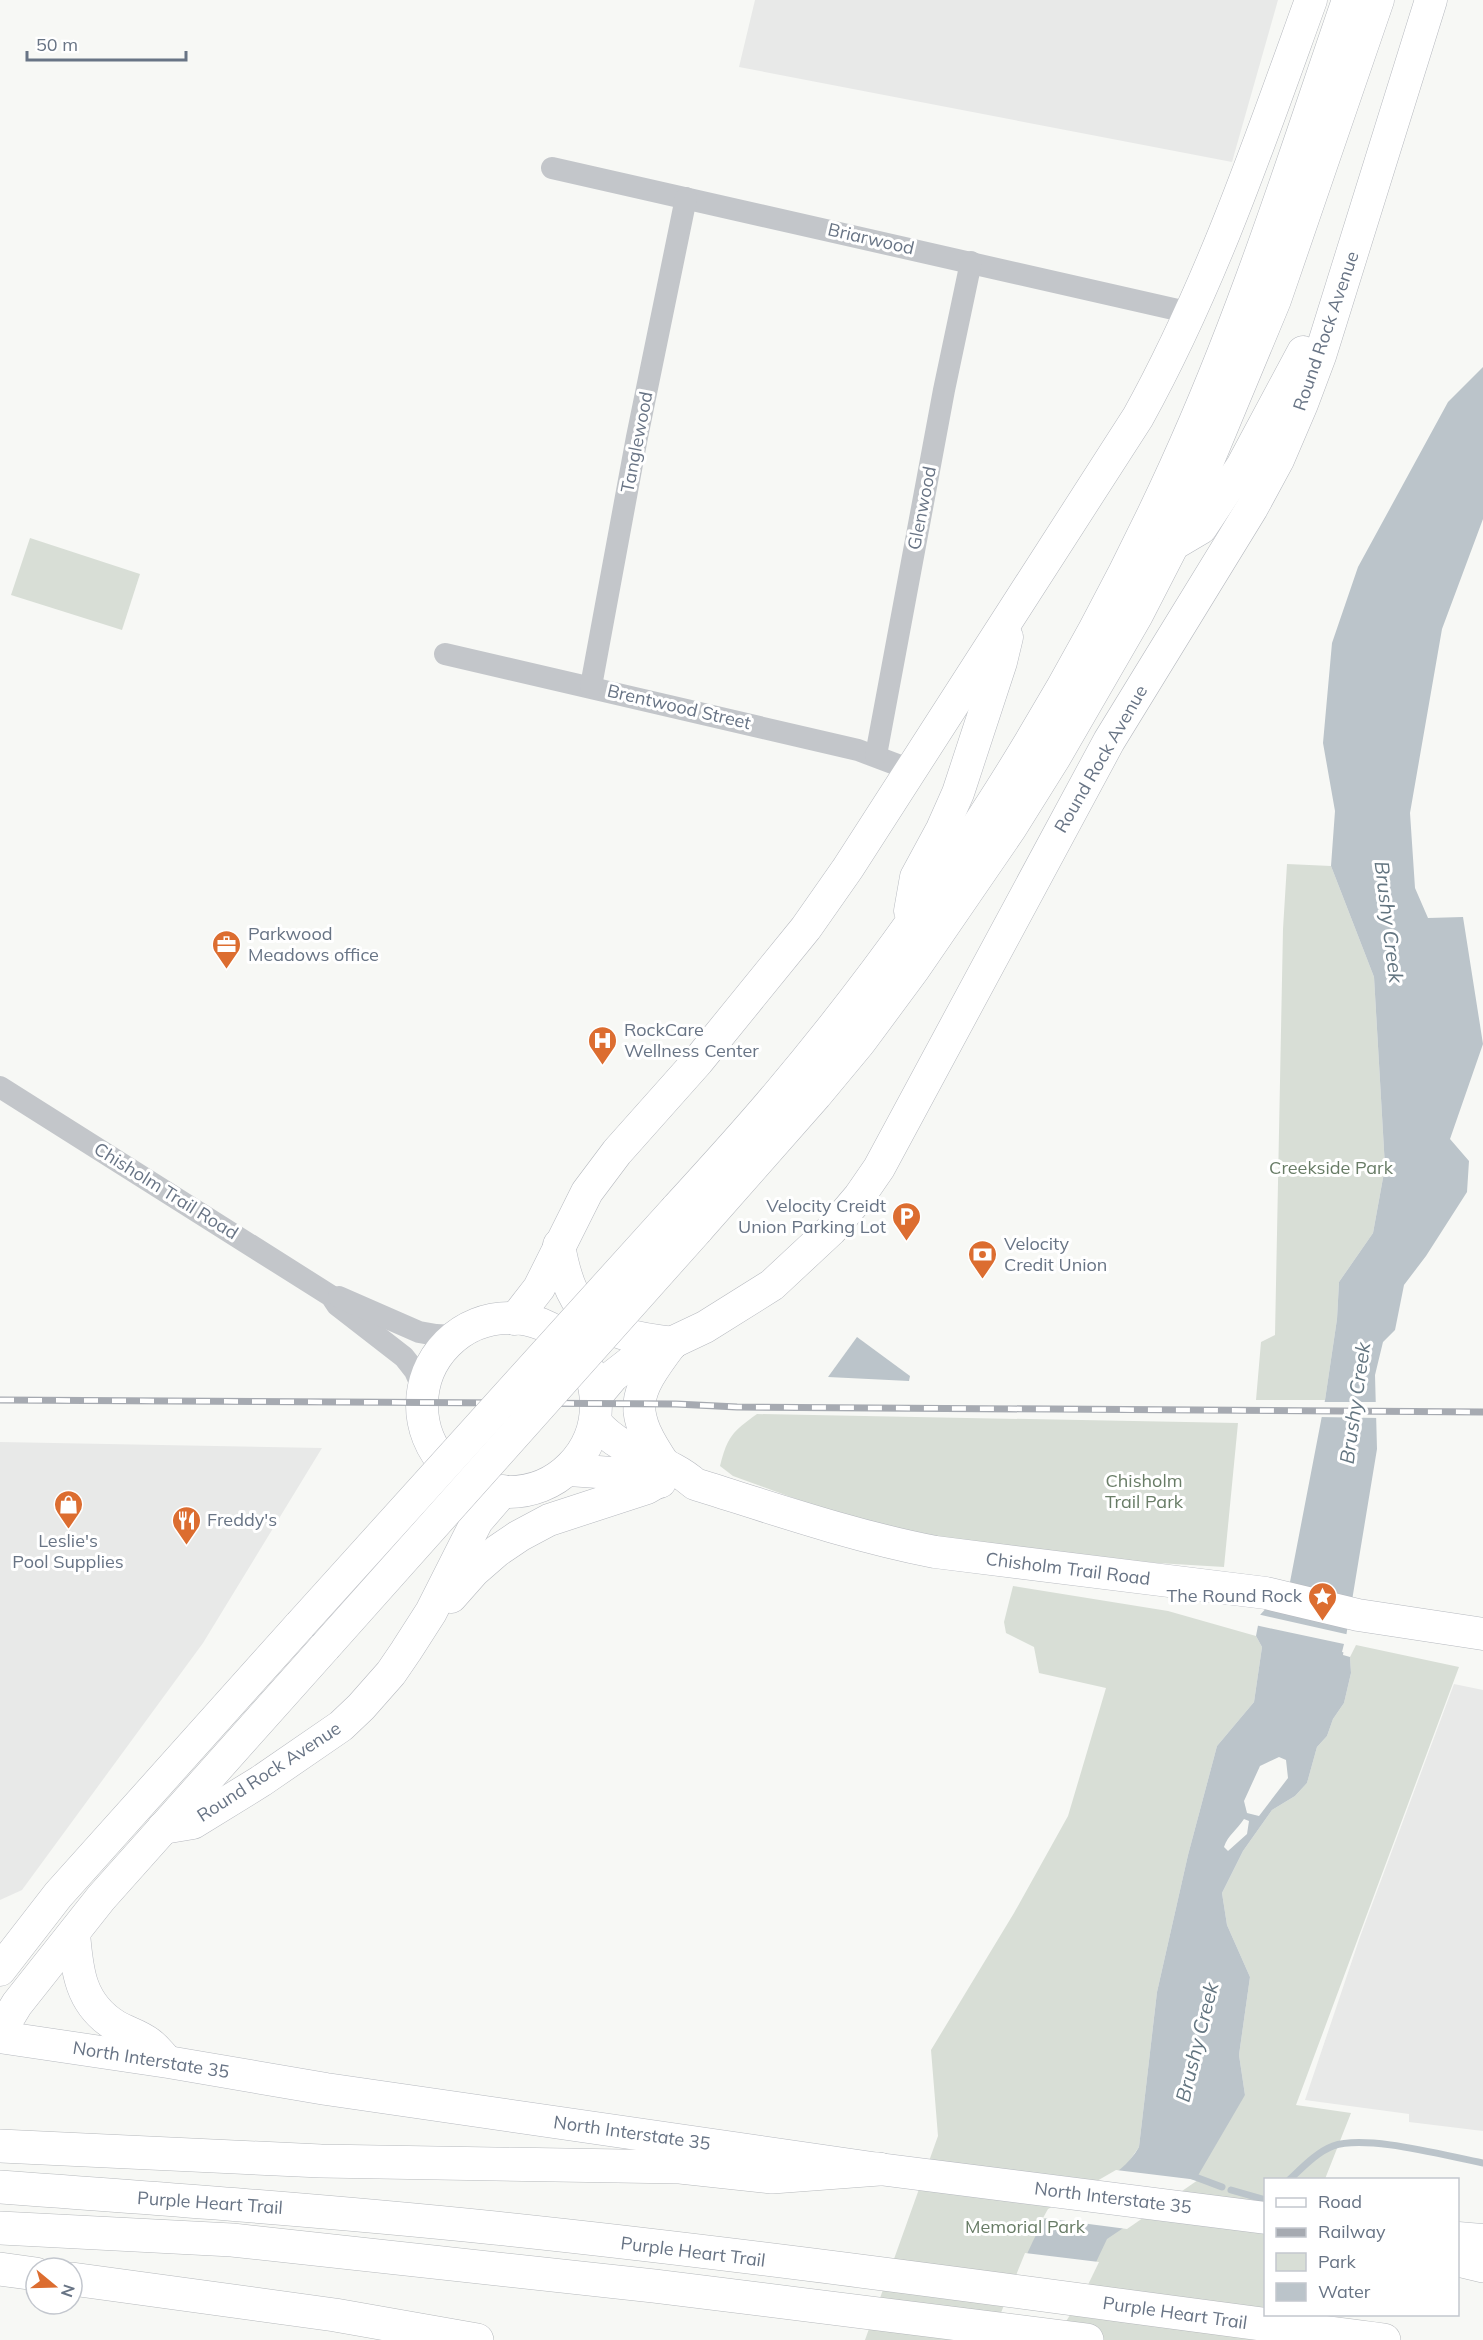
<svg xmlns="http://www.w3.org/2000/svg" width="1483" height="2340" font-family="Mulish,sans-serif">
<rect width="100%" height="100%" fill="#f7f8f5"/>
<g fill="#e8e9e8">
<path d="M 755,0 L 1278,0 L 1232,162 L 739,67 Z"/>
<path d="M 0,1442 L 322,1448 L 203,1643 L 22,1890 L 0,1900 Z"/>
<path d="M 1454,1684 L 1483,1690 L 1483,2131 L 1409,2122 L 1409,2114 L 1305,2100 L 1360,1937 Z"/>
</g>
<g fill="#d8ded6">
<path d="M 30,538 L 140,574 L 122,630 L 11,595 Z"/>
<path d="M 1287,864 L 1331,866 L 1374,977 L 1385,1167 L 1373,1233 L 1339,1282 L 1337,1319 L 1325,1400 L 1256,1400 L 1261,1342 L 1275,1335 L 1283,929 Z"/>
<path d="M 757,1414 L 1238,1423 L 1224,1567 L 1074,1558 L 986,1546 L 854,1520 L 733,1476 L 720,1466 C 727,1437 733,1431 757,1414 Z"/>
<path d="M 1013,1586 L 1168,1611 L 1256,1636 L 1262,1647 L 1254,1702 L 1217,1746 L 1188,1855 L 1157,1992 L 1139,2147 L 1125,2167 L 1245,2095 L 1239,2055 L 1250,1977 L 1227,1925 L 1222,1893 L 1243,1851 L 1272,1810 L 1295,1796 L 1307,1783 L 1317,1747 L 1327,1736 L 1333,1719 L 1344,1703 L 1351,1673 L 1350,1657 L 1356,1645 L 1459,1667 L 1296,2105 L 1351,2113 L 1325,2179 L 1266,2180 L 1266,2314 L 1262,2340 L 865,2340 L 938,2136 L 931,2050 L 1014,1913 L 1068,1816 L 1106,1688 L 1039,1673 L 1034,1647 L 1006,1633 L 1004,1622 Z"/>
</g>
<g fill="#bbc4ca" fill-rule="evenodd">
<path d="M 1483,367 L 1483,519 L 1442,629 L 1410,813 L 1415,888 L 1428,918 L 1463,917 L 1483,1044 L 1450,1139 L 1469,1161 L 1467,1192 L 1426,1256 L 1404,1285 L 1395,1330 L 1383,1342 L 1375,1375 L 1377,1449 L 1343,1655 L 1350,1657 L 1351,1673 L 1344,1703 L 1333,1719 L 1327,1736 L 1317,1747 L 1307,1783 L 1295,1796 L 1272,1810 L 1243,1851 L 1222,1893 L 1227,1925 L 1250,1977 L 1239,2055 L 1245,2095 L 1196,2179 L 1107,2239 L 1082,2292 L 993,2340 C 1003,2315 1035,2224 1052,2211 C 1082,2186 1118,2183 1139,2147 L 1157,1992 L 1188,1855 L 1217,1746 L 1254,1702 L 1262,1647 L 1256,1636 L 1260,1615 L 1290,1582 L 1325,1400 L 1337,1319 L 1339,1282 L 1373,1233 L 1385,1167 L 1374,977 L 1331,866 L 1335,811 L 1323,743 L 1332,643 L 1358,567 L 1448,402 ZM 1279,1757 L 1286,1760 L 1288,1778 L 1259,1816 L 1247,1813 L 1244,1801 L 1260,1766 ZM 1244,1819 L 1249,1821 L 1247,1834 L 1228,1851 L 1224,1847 C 1228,1835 1237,1830 1244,1819 Z"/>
<path d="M 857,1337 L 910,1376 L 909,1381 L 828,1377 Z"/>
</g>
<g fill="#f7f8f5">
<path d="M 1322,1402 L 1378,1402 L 1379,1418 L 1319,1417 Z"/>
<path d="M 1257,1614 L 1350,1635 L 1347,1653 L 1342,1652 L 1344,1644 L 1255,1625 Z"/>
<path d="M 1116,2170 L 1198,2180 L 1127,2229 L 1043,2218 L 1048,2209 Z"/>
<path d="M 1025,2253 L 1099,2262 L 1084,2293 L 1058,2334 L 990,2340 Z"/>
</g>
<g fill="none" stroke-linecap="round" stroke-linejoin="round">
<g stroke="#bbc4ca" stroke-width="7">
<path d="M 1190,2175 L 1222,2187"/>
<path d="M 1289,2180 C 1302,2168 1317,2152 1333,2146 C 1366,2134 1446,2156 1483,2163"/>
<path d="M 1231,2190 L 1266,2200"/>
</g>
<defs>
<g id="secondary">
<path d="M 1179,541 L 1201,528 L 1242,466 L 1303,352"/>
<path d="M 910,911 L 916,877 L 942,829 L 958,793 L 1001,662 L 1007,637"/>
<path d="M 676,1209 C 709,1173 742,1137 774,1099 C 935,909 1072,694 1175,467 C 1244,316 1294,157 1348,0"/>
<path d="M 697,1230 L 816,1095 L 860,1042 L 914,969 L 1010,829 L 1055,757 L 1137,615 L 1173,545 L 1275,300 L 1378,0"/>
<path d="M 559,1245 C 572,1321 600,1334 673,1343"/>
<circle cx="509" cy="1405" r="87"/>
<path d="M 515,1319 L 539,1288 L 587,1192 L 617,1152 L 698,1061 L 806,928 L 848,868 L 1138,417 C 1211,285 1260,141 1311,0"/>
<path d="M 597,1395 L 613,1376 L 631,1362 L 705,1327 L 772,1285 L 831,1230 L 859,1197 L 879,1168 L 1109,741 L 1252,508 L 1278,460 L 1302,404 L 1320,356 L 1431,0"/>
<path d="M 596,1423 C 625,1457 665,1457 695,1484 C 775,1509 853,1536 935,1552 L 1266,1593 L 1358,1615 L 1483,1634"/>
<path d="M 666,1467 C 628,1411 631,1397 672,1343"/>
<path d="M 569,1470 L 612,1473 L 660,1482"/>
<path d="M 451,1597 L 474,1571 L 497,1551 L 519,1536 L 549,1520 L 647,1488 L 659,1481"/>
<path d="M 163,1828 L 193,1823 L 261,1781 L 341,1726 L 361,1707 L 391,1673 L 406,1651 L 431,1612 L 477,1521 L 503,1491"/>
<path d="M 74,1933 C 77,1971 80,2004 116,2026 C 126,2032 139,2035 149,2043 C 155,2047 160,2054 165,2059"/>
<path d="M 0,1970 L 58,1895 L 300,1625"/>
<path d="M 0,2032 L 17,2004 L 101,1898 L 325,1647"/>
<path d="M 0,2037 L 168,2062 L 326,2089 L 879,2169 L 1266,2218"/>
<path d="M 1458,2238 L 1483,2240"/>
</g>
<g id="highway">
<path d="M 0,2146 L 321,2161 L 680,2167 L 772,2177 L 879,2169"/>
<path d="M 0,2187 C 165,2199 330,2211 495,2228 C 792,2259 1088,2302 1384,2340"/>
<path d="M 0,2228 L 232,2240 L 654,2286 L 1087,2340"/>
<path d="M 1458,2260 L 1483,2266"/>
<path d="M 0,2269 L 36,2274"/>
<path d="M 72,2279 L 335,2315 L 477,2340"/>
</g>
</defs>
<use href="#secondary" stroke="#b6b9bf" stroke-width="33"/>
<use href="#highway" stroke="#b6b9bc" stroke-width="34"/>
<g stroke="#c3c6ca" stroke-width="22">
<path d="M 552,168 L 1191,313"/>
<path d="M 445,654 L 858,750 L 911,770"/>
<path d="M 591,686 L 637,437 L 686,198"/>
<path d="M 876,755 L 944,390 L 971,262"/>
<path d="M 0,1087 L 331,1296 L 337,1305 L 404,1357 L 415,1371 L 422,1387"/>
<path d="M 339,1297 L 419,1332 L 436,1335 L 455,1336"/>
</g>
<use href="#secondary" stroke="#fff" stroke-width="32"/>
<use href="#highway" stroke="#fff" stroke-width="33"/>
<defs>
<path id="rail" d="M 0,1400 L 676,1404 L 737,1407 L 1483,1412"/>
</defs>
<use href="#rail" stroke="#a6aab1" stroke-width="7"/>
<use href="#rail" stroke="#fff" stroke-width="4.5" stroke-dasharray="14" stroke-linecap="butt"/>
<defs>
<g id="secondary-bridge">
<path d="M 300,1625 L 676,1209"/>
<path d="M 325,1647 L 697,1230"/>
</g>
</defs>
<use href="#secondary-bridge" stroke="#b6b9bf" stroke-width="33" stroke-linecap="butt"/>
<use href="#secondary-bridge" stroke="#fff" stroke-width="32"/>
</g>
<defs>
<symbol id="office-pin" viewBox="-11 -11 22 30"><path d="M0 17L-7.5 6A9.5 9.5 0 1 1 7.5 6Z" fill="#dc6d30" stroke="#fff"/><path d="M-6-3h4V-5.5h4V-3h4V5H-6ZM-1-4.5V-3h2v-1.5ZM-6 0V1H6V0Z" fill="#fff"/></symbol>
<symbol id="hospital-pin" viewBox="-11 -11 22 30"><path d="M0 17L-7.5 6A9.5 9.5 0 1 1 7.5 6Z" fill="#dc6d30" stroke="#fff"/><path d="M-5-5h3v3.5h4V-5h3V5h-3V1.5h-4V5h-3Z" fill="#fff"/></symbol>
<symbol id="parking-pin" viewBox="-11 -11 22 30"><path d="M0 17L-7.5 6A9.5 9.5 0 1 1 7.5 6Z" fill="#dc6d30" stroke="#fff"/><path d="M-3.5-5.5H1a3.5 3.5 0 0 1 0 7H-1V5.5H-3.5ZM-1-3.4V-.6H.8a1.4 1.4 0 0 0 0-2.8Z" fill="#fff"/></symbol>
<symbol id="bank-pin" viewBox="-11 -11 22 30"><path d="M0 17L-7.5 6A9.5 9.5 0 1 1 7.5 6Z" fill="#dc6d30" stroke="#fff"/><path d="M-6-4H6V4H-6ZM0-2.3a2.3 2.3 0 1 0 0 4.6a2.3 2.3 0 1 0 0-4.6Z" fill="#fff"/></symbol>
<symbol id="shop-pin" viewBox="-11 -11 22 30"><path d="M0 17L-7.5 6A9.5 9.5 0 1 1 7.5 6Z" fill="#dc6d30" stroke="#fff"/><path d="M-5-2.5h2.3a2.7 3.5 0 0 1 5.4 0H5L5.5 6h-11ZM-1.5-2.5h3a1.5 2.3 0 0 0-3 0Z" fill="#fff"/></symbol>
<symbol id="restaurant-pin" viewBox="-11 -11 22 30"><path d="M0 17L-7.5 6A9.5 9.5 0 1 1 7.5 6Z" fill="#dc6d30" stroke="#fff"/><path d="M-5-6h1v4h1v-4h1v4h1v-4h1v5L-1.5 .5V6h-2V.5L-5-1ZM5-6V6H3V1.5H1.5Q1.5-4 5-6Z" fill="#fff"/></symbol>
<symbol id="sight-pin" viewBox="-11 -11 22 30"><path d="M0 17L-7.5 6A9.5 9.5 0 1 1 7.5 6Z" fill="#dc6d30" stroke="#fff"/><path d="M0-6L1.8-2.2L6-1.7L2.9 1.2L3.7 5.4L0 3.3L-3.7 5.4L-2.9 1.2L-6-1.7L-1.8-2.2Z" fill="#fff"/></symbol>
</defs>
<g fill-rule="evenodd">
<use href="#office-pin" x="210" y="928" width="33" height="45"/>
<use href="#hospital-pin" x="586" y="1024" width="33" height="45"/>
<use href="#parking-pin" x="890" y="1200" width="33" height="45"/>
<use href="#bank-pin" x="966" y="1238" width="33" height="45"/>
<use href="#shop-pin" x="52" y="1488" width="33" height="45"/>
<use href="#restaurant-pin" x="170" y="1504" width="33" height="45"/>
<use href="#sight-pin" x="1306" y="1580" width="33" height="45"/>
</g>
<g text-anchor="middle" stroke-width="6" stroke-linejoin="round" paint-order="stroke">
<g font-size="18" fill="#687485" stroke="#fff">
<text transform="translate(871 239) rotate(13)" y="6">Briarwood</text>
<text transform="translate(1326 331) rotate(-71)" y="6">Round Rock Avenue</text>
<text transform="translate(637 442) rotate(-79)" y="6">Tanglewood</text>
<text transform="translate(922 508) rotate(-79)" y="6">Glenwood</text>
<text transform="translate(679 707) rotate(13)" y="6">Brentwood Street</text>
<text transform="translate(1101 759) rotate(-60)" y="6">Round Rock Avenue</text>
<text transform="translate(166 1191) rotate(32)" y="6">Chisholm Trail Road</text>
<text transform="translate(1068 1569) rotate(7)" y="6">Chisholm Trail Road</text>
<text transform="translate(269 1772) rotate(-33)" y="6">Round Rock Avenue</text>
<text transform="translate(151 2060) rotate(9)" y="6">North Interstate 35</text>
<text transform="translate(632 2133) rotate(8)" y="6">North Interstate 35</text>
<text transform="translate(1113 2198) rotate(7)" y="6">North Interstate 35</text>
<text transform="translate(210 2203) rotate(4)" y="6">Purple Heart Trail</text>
<text transform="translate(693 2252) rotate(7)" y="6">Purple Heart Trail</text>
<text transform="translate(1175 2313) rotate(8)" y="6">Purple Heart Trail</text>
</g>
<g font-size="18" fill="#687485" stroke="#fff" text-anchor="start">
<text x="248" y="940">Parkwood<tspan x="248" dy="21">Meadows office</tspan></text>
<text x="624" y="1036">RockCare<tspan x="624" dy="21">Wellness Center</tspan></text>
<text x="886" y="1212" text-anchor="end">Velocity Creidt<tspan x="886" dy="21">Union Parking Lot</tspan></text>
<text x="1004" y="1250">Velocity<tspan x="1004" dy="21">Credit Union</tspan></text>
<text x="207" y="1526">Freddy's</text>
<text x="68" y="1547" text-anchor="middle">Leslie's<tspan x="68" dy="21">Pool Supplies</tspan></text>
<text x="1302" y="1602" text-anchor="end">The Round Rock</text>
</g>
<g font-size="18" fill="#687c66" stroke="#fff">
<text x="1331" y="1174">Creekside Park</text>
<text x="1144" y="1487">Chisholm<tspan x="1144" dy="21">Trail Park</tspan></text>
<text x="1025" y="2233">Memorial Park</text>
</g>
<g font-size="20" font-style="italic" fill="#637580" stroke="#fff">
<text transform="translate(1389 922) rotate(83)" y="7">Brushy Creek</text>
<text transform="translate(1355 1403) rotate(-82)" y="7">Brushy Creek</text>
<text transform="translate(1197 2042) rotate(-76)" y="7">Brushy Creek</text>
</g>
</g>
<rect x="1264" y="2178" width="195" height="138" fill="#ffffff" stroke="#c3c7ce" stroke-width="1.5"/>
<rect x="1276" y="2198" width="30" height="9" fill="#ffffff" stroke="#c3c7ce" stroke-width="1.5"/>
<text x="1318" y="2208" font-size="18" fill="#687485">Road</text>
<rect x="1276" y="2228" width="30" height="9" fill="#a6aab1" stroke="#c3c7ce" stroke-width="1.5"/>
<text x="1318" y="2238" font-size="18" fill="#687485">Railway</text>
<rect x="1276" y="2253" width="30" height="18" fill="#d8ded6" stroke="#c3c7ce" stroke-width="1.5"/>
<text x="1318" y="2268" font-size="18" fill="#687485">Park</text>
<rect x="1276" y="2283" width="30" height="18" fill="#bbc4ca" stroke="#c3c7ce" stroke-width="1.5"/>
<text x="1318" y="2298" font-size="18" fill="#687485">Water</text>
<g transform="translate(54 2286) rotate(109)"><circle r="28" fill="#ffffff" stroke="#c3c7ce" stroke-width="1.5"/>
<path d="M0-4.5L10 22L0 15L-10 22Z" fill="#dc6d30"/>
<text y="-9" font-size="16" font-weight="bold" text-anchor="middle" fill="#687485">N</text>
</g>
<path d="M27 51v9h159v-9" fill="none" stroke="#687485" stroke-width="3"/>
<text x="36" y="51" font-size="18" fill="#687485" stroke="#ffffff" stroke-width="4.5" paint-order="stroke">50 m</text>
</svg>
